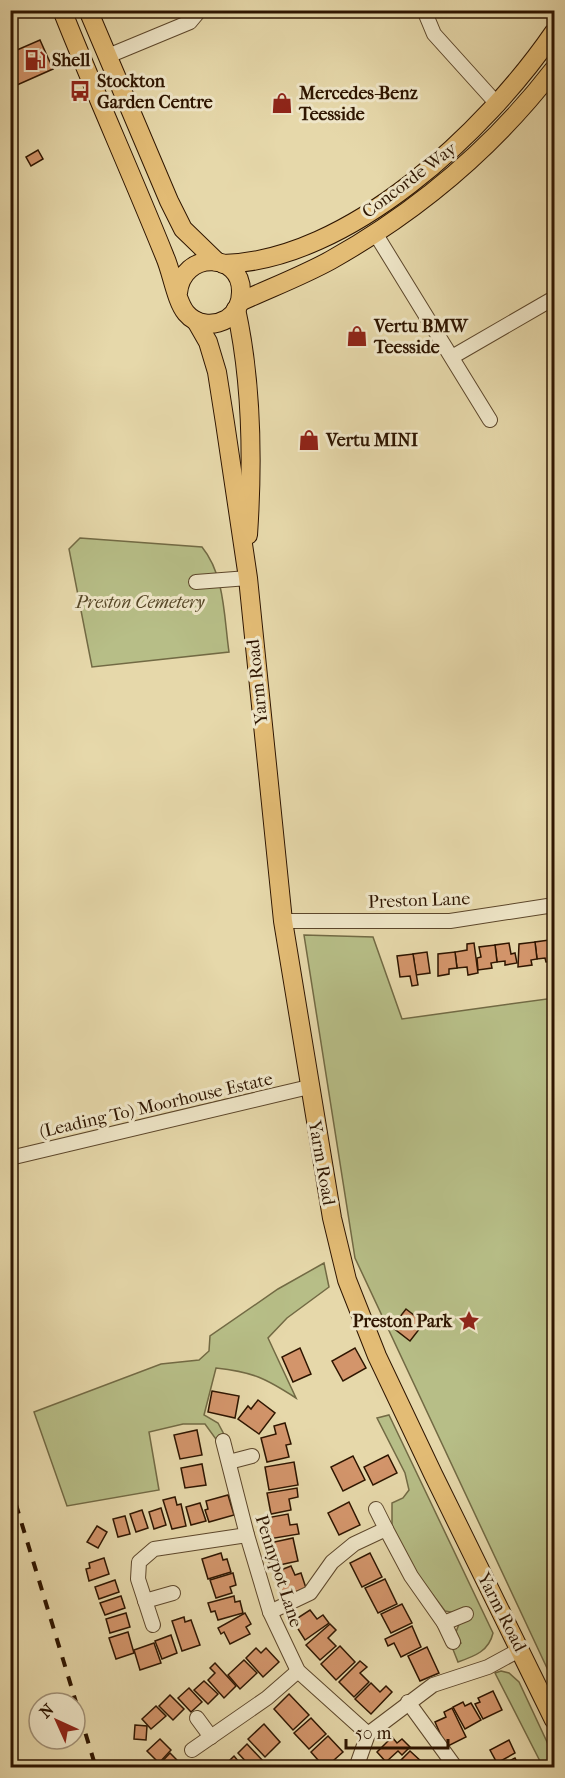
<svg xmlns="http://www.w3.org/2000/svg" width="565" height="1778" font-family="'IM FELL French Canon',serif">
<rect width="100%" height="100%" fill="#e6d8aa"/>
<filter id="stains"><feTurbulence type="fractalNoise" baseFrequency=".00333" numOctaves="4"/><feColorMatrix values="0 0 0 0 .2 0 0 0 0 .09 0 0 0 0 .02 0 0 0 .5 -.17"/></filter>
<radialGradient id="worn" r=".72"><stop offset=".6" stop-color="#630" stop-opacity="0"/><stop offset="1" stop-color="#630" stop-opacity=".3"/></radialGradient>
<g fill="#b7be87" stroke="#726a44" stroke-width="1.5">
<path d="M 80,538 L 202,547 C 225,575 224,618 229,652 L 92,667 L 69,549 Z"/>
<path d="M 304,935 L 373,937 L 402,1019 L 554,998 L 554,1683 L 355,1258 Z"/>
<path d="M 324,1263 L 329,1287 L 287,1318 L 268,1338 L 296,1398 C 265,1378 253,1372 216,1368 L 204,1415 L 218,1423 L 227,1440 L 218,1442 L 205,1424 L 183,1424 L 149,1432 L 159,1490 L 67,1506 L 34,1412 L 161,1364 L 199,1360 L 209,1351 L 210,1336 L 278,1289 Z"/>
<path d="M 389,1415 L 493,1633 C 489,1651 475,1656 458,1662 L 452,1647 L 461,1643 L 456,1632 L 459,1624 L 455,1613 L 445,1611 L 408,1562 L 392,1526 L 392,1503 L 403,1498 L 409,1490 L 405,1473 L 377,1418 Z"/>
<path d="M 501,1671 L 509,1673 L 519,1682 L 554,1757 L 554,1767 L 543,1767 L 495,1673 Z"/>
</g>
<g fill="#d3956b" stroke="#2e1500" stroke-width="1.5">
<path d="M 40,40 L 53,69 L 17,85 L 10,70 L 10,53 Z"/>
<path d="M 10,70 L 17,85 L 10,89 Z"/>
<path d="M 38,150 L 43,159 L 31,166 L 26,157 Z"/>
<path d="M 549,940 L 551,951 L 554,950 L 554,961 L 546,962 L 545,958 L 537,959 L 535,942 Z"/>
<path d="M 535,942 L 537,959 L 531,960 L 532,965 L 518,967 L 519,944 Z"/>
<path d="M 474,943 L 478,973 L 468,975 L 467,967 L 457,968 L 455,952 L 467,950 L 467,944 Z"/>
<path d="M 509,943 L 511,954 L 515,953 L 517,963 L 505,965 L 505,961 L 497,962 L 495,945 Z"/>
<path d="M 495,945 L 497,962 L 491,963 L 492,968 L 478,970 L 477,958 L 481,957 L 479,947 Z"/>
<path d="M 427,952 L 430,973 L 416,975 L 413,954 Z"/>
<path d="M 455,952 L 457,968 L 449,969 L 449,974 L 438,976 L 438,954 Z"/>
<path d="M 413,954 L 418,985 L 412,986 L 410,976 L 400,977 L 397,956 Z"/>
<path d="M 406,1309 L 424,1323 L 410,1341 L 392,1327 Z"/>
<path d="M 300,1348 L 311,1374 L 293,1382 L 282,1357 Z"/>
<path d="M 355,1348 L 366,1368 L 343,1381 L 332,1361 Z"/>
<path d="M 212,1391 L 239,1396 L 235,1418 L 208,1412 Z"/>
<path d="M 258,1400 L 275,1413 L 259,1434 L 238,1419 L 248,1406 L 251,1409 Z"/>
<path d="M 285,1423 L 291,1444 L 286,1445 L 289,1457 L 267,1462 L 261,1438 L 276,1434 L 274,1426 Z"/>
<path d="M 197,1430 L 202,1455 L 180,1459 L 174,1435 Z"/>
<path d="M 388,1455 L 397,1473 L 373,1485 L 364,1467 Z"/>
<path d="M 353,1456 L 365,1480 L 343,1491 L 331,1467 Z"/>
<path d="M 294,1462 L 298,1485 L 269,1490 L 265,1467 Z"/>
<path d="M 202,1464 L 206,1485 L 185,1488 L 181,1468 Z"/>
<path d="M 297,1488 L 298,1497 L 289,1499 L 291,1510 L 271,1514 L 267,1493 Z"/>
<path d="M 228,1495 L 234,1515 L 209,1522 L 205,1510 L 208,1509 L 206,1501 Z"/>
<path d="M 175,1497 L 177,1505 L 181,1504 L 186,1526 L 172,1529 L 163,1500 Z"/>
<path d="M 349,1502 L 360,1525 L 339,1535 L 328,1513 Z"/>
<path d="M 200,1503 L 206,1521 L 191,1525 L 186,1507 Z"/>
<path d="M 161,1508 L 166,1525 L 154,1529 L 149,1512 Z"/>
<path d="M 142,1510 L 148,1528 L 136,1532 L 130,1514 Z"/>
<path d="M 288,1514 L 290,1525 L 297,1524 L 299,1534 L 269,1539 L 266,1518 Z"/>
<path d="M 125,1516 L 130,1534 L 118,1537 L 113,1519 Z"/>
<path d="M 97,1526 L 107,1532 L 98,1548 L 87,1542 Z"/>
<path d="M 293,1538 L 298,1561 L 270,1567 L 265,1544 Z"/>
<path d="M 221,1553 L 223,1560 L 227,1559 L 231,1572 L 208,1579 L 202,1559 Z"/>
<path d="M 370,1553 L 382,1577 L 362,1587 L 350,1563 Z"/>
<path d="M 104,1558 L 109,1574 L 89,1581 L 86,1569 L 90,1568 L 89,1563 Z"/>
<path d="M 291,1566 L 295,1575 L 301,1573 L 306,1588 L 282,1597 L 273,1573 Z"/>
<path d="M 233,1573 L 236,1585 L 230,1587 L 232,1593 L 216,1598 L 210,1580 Z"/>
<path d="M 385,1579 L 397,1604 L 378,1613 L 365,1588 Z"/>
<path d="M 115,1580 L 119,1592 L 99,1599 L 95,1587 Z"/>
<path d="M 121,1596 L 125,1608 L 105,1615 L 100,1603 Z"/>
<path d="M 234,1596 L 235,1602 L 240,1601 L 243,1613 L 218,1620 L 215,1611 L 211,1612 L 208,1603 Z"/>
<path d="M 402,1604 L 412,1623 L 391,1633 L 381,1614 Z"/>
<path d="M 310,1610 L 317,1619 L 323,1615 L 329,1623 L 305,1640 L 293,1621 Z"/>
<path d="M 126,1613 L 130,1627 L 110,1633 L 106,1619 Z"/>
<path d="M 245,1613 L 251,1624 L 246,1627 L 250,1634 L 230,1644 L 224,1632 L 221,1634 L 218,1628 Z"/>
<path d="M 184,1617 L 185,1622 L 191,1620 L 200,1645 L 182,1651 L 172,1621 Z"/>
<path d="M 330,1624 L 336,1630 L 328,1638 L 336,1646 L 320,1660 L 306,1645 Z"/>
<path d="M 412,1626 L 421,1647 L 401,1657 L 394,1643 L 388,1646 L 385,1639 Z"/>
<path d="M 128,1632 L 134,1653 L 116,1659 L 109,1638 Z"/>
<path d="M 171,1635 L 177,1653 L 162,1659 L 155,1641 Z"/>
<path d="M 154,1643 L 161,1663 L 140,1670 L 134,1650 Z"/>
<path d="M 340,1646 L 355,1662 L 336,1680 L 321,1664 Z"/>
<path d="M 427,1647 L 439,1673 L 420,1681 L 408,1656 Z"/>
<path d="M 256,1648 L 261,1653 L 266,1648 L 279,1662 L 263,1677 L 246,1658 Z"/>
<path d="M 244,1660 L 257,1673 L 240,1689 L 228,1675 Z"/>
<path d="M 360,1661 L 367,1667 L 360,1673 L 369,1682 L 354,1697 L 339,1682 Z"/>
<path d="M 215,1663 L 236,1686 L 224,1698 L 208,1680 L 215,1673 L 210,1668 Z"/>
<path d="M 204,1681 L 218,1694 L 208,1704 L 194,1690 Z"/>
<path d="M 371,1683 L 380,1692 L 386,1686 L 392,1692 L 371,1714 L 355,1699 Z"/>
<path d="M 189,1688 L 202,1702 L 191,1712 L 178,1698 Z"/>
<path d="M 493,1691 L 502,1710 L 483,1719 L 475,1704 L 480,1702 L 478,1698 Z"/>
<path d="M 289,1694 L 309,1715 L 293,1730 L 274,1709 Z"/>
<path d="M 170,1695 L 184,1709 L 173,1720 L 159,1706 Z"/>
<path d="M 463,1702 L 465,1706 L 471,1703 L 481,1720 L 465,1729 L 453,1707 Z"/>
<path d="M 156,1706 L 166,1716 L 151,1729 L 142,1719 Z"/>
<path d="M 452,1708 L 466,1737 L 446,1747 L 435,1722 L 446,1717 L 444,1712 Z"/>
<path d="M 311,1718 L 326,1734 L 309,1749 L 294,1733 Z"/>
<path d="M 264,1724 L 280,1742 L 265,1757 L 248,1739 Z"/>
<path d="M 135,1725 L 147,1726 L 146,1740 L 134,1739 Z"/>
<path d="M 328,1736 L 343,1752 L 325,1768 L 311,1752 Z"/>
<path d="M 392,1737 L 397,1743 L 402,1739 L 410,1747 L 402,1755 L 398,1751 L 386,1762 L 377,1752 Z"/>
<path d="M 160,1739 L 171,1750 L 159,1763 L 147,1751 Z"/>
<path d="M 509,1740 L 515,1753 L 497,1763 L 490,1750 Z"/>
<path d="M 247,1744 L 263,1761 L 257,1768 L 251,1767 L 238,1753 Z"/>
<path d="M 410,1751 L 423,1763 L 418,1768 L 393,1768 Z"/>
<path d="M 170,1753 L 183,1766 L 156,1768 Z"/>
<path d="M 234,1756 L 244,1768 L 224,1766 Z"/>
<path d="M 515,1758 L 520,1768 L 497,1767 Z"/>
</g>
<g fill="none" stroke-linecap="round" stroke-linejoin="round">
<defs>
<g id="minor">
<path d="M 424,10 L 434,34 L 498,105"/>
<path d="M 108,56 L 190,22 L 200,10"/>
<path d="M 375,233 L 490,420"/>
<path d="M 452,357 L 554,298"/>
<path d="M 196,582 L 248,578"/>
<path d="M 283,921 L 450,921 L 554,905"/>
<path d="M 10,1158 L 309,1087"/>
<path d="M 223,1441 L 247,1535 L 270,1612 L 298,1671 L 368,1734 L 433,1685 L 488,1667 L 521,1649"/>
<path d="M 229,1462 L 252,1456"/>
<path d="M 376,1509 L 386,1529"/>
<path d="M 145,1601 L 173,1593"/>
<path d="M 270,1612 L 310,1593 L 332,1562 L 354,1544 L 386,1529 L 411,1576 L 444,1623 L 453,1642"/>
<path d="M 444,1623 L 466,1614"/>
<path d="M 153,1625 L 138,1579 L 139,1562 L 154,1549 L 247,1535"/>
<path d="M 408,1702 L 456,1768"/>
<path d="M 197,1718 L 211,1737"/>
<path d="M 192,1750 L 267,1698 L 298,1671"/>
<path d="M 356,1768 L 368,1734"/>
</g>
<g id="major">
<path d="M 62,10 C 95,93 132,175 165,257 C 172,273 176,301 186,313 C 196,325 213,327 227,319 C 236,313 241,303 241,292 C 242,252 182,250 178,293"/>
<path d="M 88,10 L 169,201 L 183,229 L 217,262"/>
<path d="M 223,264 C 349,261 486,131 554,32"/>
<path d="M 240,302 C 270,288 302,276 331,260 C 418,211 493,148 554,69"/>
<path d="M 236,309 C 252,382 253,461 248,535"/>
<path d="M 196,321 L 208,342 L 217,372 L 225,423 L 248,578 L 283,921 L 332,1218 L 347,1280 L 377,1356 L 433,1474 L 554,1720"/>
</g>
</defs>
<use href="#minor" stroke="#5c462a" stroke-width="16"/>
<use href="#major" stroke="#2e1500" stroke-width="20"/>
<use href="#minor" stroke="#efe6c8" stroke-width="14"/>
<use href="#major" stroke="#e3bc75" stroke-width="18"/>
<path stroke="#2e1500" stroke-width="4" stroke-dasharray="10 10" stroke-linecap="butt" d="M 10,1485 L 96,1768"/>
</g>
<defs>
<symbol id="fuel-bare" viewBox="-9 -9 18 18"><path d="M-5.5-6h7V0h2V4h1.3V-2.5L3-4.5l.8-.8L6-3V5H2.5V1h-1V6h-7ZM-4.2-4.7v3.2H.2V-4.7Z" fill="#8f2418" stroke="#efe6c8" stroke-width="2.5" paint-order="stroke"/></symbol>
<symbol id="bus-bare" viewBox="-9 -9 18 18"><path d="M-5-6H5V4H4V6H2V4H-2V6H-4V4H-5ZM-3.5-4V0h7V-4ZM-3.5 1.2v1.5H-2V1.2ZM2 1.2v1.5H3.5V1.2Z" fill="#8f2418" stroke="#efe6c8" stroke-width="2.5" paint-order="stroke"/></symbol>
<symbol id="shop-bare" viewBox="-9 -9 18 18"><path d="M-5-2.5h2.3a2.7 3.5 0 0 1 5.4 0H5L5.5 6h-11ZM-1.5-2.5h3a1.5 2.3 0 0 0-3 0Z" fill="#8f2418" stroke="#efe6c8" stroke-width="2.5" paint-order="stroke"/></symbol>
<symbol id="sight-bare" viewBox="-9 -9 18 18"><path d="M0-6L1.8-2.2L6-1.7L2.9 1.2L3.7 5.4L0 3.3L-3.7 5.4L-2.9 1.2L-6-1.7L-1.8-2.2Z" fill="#8f2418" stroke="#efe6c8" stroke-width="2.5" paint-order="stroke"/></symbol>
</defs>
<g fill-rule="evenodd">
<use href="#fuel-bare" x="20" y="45" width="30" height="30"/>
<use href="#bus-bare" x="65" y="76" width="30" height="30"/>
<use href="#shop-bare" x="267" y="88" width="30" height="30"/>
<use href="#shop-bare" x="342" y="321" width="30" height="30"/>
<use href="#shop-bare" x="294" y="425" width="30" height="30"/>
<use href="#sight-bare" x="454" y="1306" width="30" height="30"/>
</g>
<g text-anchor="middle" stroke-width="6" stroke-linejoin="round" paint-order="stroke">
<g font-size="18" font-weight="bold" fill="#2e1500" stroke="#efe6c8" text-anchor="start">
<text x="52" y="66">Shell</text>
<text x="97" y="87">Stockton<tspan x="97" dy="21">Garden Centre</tspan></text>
<text x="299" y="99">Mercedes-Benz<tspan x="299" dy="21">Teesside</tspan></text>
<text x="374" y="332">Vertu BMW<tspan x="374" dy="21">Teesside</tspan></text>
<text x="326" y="446">Vertu MINI</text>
<text x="452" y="1327" text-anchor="end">Preston Park</text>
</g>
<g font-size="18" fill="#2e1500" stroke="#efe6c8">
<text transform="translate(409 180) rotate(-37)" y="6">Concorde Way</text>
<text transform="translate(257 682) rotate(-96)" y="6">Yarm Road</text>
<text transform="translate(419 900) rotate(-2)" y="6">Preston Lane</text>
<text transform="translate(156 1105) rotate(-13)" y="6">(Leading To) Moorhouse Estate</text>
<text transform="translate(322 1163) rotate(80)" y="6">Yarm Road</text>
<text transform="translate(279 1571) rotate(72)" y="6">Pennypot Lane</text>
<text transform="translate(502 1612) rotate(63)" y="6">Yarm Road</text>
</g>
<g font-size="18" font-style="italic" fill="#574828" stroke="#efe6c8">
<text x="140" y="608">Preston Cemetery</text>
</g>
</g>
<rect width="565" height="1778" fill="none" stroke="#e6d8aa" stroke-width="36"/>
<rect x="12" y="12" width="541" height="1754" fill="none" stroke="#2e1500" stroke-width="3"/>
<rect x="18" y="18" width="529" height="1742" fill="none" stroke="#2e1500" stroke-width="1.5"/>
<g transform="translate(57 1721) rotate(315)"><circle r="28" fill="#efe6c8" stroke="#a29278" stroke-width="1.5"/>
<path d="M0-4.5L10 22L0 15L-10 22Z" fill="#8f2418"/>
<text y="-9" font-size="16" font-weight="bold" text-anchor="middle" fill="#2e1500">N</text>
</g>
<path d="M346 1739v9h102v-9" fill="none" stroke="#2e1500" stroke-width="3"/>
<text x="355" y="1739" font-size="18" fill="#2e1500" stroke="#efe6c8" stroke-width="4.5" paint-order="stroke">50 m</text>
<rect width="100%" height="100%" filter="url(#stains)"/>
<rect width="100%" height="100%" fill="url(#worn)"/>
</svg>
